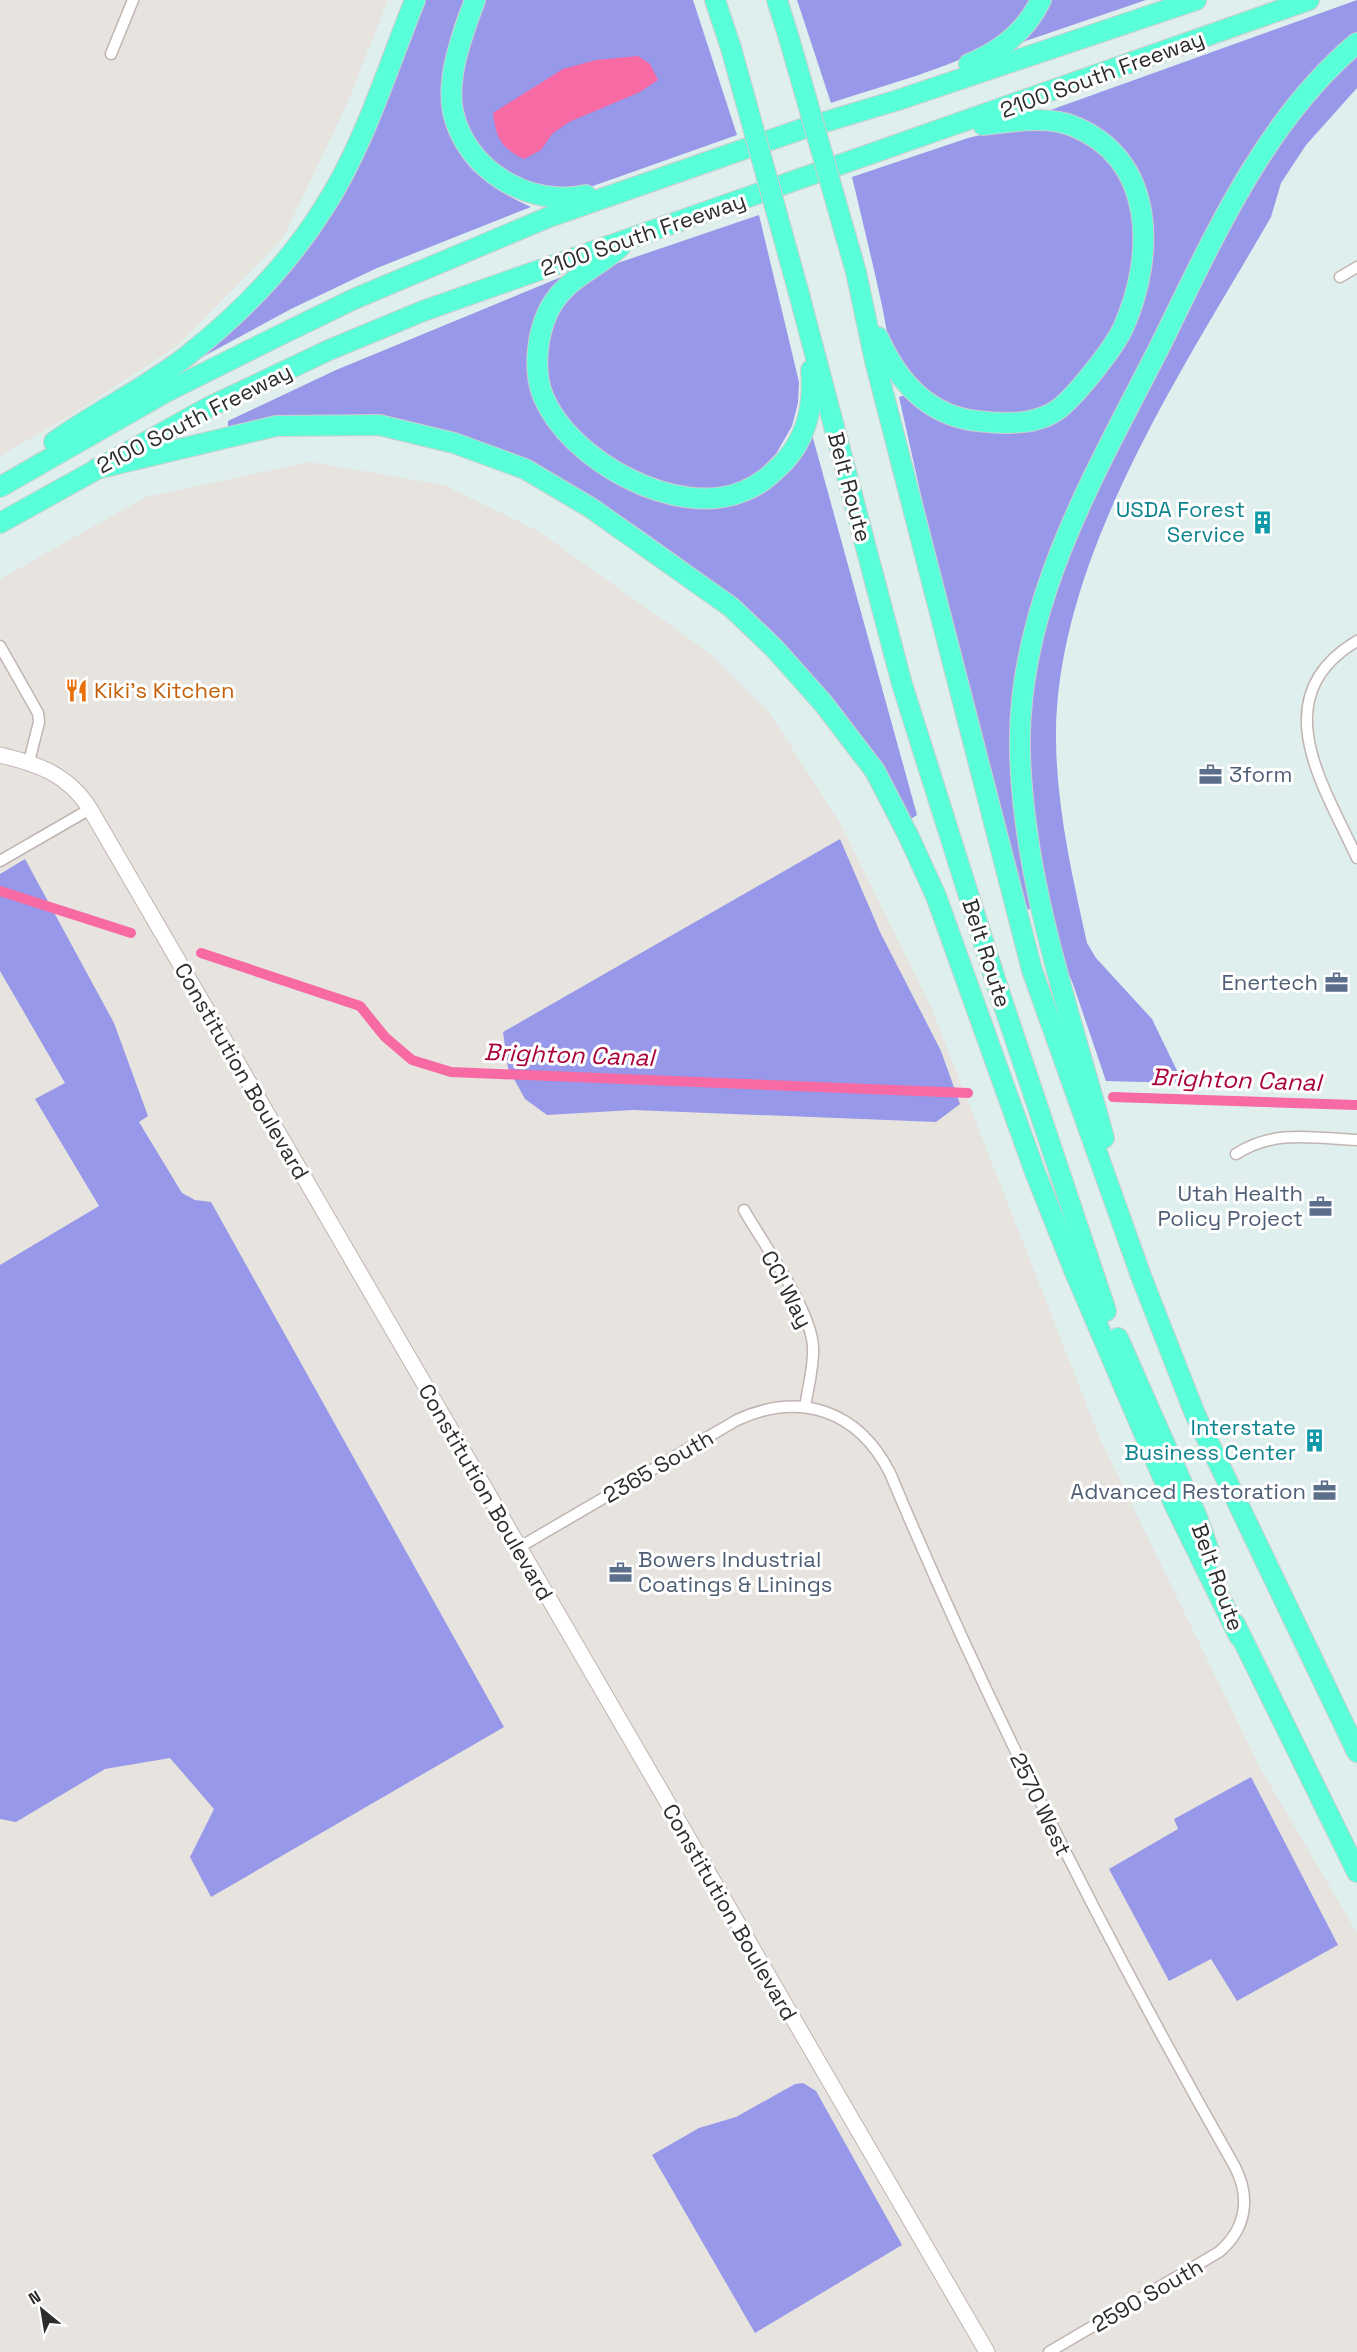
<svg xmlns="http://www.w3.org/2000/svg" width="1357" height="2352" font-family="'Space Grotesk',sans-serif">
<rect width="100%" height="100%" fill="#deefed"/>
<g fill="#e7e4df">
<path d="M 0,0 L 388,0 L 346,106 L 283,238 L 177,346 L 76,412 L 0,456 Z"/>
<path d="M 310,462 L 444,485 L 538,531 L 712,655 L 769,712 L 841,825 L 931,1007 L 1100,1439 L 1259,1766 L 1357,1933 L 1357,2352 L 0,2352 L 0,579 L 146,497 Z"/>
</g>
<g fill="#9798e9">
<path d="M 416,0 L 464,0 C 441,50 430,127 473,170 C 490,187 510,197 531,207 L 377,268 L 291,309 L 182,368 L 317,219 Z"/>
<path d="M 478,0 L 693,0 L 737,135 L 576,192 L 539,192 L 489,167 L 458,118 L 463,40 Z"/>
<path d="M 797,0 L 1030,0 C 1021,16 1012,32 996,42 C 952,68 881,86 831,103 Z"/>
<path d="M 1043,0 L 1146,0 L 1014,45 Z"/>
<path d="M 1357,0 L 1357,35 L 1314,77 L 1138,372 L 1075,491 L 1054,539 L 1023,640 L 1033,908 L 1026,910 L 957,656 L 899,397 L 906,395 L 941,421 L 965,430 L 1007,434 L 1029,430 L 1057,418 L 1138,292 L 1133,171 L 1045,112 Z"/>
<path d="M 1357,53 L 1357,88 L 1306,145 L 1281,183 L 1271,217 C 1183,370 1054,559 1056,741 C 1057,810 1072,875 1087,943 L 1096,958 L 1152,1019 L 1183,1083 L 1106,1081 L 1073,984 L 1052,934 L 1039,883 L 1025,718 L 1051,580 L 1249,186 L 1312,98 Z"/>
<path d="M 1051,128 C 1075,136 1096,145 1112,166 C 1170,245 1102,416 1000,422 C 989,422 972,414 961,411 C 952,408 938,406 930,401 C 925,398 895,357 893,350 C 886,336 885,317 881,301 C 872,260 862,219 852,177 L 968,138 L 1006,129 Z"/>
<path d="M 759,215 L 799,382 L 798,403 L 792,426 L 776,454 L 762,468 L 745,481 L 705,494 L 626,473 L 565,420 L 551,394 L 547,377 L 547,342 L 554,321 L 565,298 L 606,267 Z"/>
<path d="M 566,275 L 533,377 L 627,488 L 643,496 L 678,506 L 693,507 L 729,500 L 811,431 L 917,815 L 911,819 C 883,770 853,724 816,681 C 764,618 698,569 631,523 C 572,483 511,446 440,431 C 421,426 397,430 377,429 C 327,429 277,428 228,428 L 228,421 L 336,370 Z"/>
<path d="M 840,839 L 880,932 L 941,1051 L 960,1104 L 936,1122 L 633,1110 L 547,1115 L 525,1099 L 508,1068 L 503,1032 Z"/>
<path d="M 25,859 L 114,1023 L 148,1116 L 139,1122 L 182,1193 L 195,1200 L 211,1202 L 504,1727 L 211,1897 L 190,1857 L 214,1809 L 170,1758 L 105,1769 L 16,1822 L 0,1819 L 0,1265 L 99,1206 L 35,1099 L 65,1083 L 0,971 L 0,874 Z"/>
<path d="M 1251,1777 L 1338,1945 L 1237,2001 L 1211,1959 L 1169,1981 L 1109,1869 L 1178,1829 L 1174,1819 Z"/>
<path d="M 803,2083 L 816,2091 L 902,2245 L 755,2333 L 652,2155 L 699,2128 L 736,2117 L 795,2084 Z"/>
</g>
<path fill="#f86aa4" d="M 638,56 L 650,64 L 658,80 L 640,92 L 569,122 L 552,134 L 541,150 L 524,159 C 501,148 496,138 493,113 L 563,69 L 596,60 Z"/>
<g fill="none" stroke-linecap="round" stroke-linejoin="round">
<g stroke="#f86aa4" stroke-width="10">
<path d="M 0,891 L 131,933"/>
<path d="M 201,953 L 360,1006 L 385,1037 L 412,1060 L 451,1072 L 968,1093"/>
<path d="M 1113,1097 L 1357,1105"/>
</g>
<defs>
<g id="street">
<path d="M 111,54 L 133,0"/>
<path d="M 1340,277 L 1357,267"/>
<path d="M 1357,641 C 1263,697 1324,786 1357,858"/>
<path d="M 0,646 L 38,713 L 39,722 L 29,762"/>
<path d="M 0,861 L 90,809"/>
<path d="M 1236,1154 C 1275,1129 1313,1138 1357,1140"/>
<path d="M 744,1210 C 764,1245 811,1309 813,1347 C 814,1367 808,1387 805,1407"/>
<path d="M 518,1548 L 737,1420 C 800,1391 858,1410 890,1473 C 990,1712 1107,1942 1235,2167 C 1251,2198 1246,2229 1219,2252 L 1049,2352"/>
</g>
<path id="secondary" d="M 0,755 C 38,764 68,774 90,809 L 987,2352"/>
<g id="highway">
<path d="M 475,0 C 463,33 446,76 453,112 C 466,170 529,208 586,195"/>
<path d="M 715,0 L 731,48"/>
<path d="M 777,0 L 789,38"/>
<path d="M 969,64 C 1001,51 1026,31 1041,0"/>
<path d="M 621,246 C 597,269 563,279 548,312 C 537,335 533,371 543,396 C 569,460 677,520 744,491 C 760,485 772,474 784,462 C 808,436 814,404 811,370"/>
<path d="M 856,272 L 875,361 L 1032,970 L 1141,1276 L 1195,1414 L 1357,1752"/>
<path d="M 798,290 L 902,684 L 997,985 L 1106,1311"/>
<path d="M 878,337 C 897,380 928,416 977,421 C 1004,424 1037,426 1060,408 C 1078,393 1115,347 1124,326 C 1155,255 1156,159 1073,126 C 1046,115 1011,122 983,125"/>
<path d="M 54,442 C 97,411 146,388 188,355 C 241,313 287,266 323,209 C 364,146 387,69 415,0"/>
<path d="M 96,469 L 276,426 L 379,425 L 454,443 L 525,469 L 591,508 L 731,607 L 774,648 L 823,703 L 875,771 L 909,837 L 936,896 L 1035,1172 L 1074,1270 L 1176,1508 L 1239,1636"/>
<path d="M 0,487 L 166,392 L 272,339 L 354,299 L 549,217 L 805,128 L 898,100 L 1196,0"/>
<path d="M 0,523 L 207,408 L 329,350 L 423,311 L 1309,0"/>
<path d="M 1104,1138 C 1070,1013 1023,881 1020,752 C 1016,606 1095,474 1159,348 C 1212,241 1263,122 1357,43"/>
<path d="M 1118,1338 L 1197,1517 L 1209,1551"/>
<path d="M 1235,1624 L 1357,1872"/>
</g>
</defs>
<use href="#street" stroke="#c1b4b2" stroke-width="13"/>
<use href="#secondary" stroke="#c1b4b2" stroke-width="17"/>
<use href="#highway" stroke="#cdcdcd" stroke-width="22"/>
<use href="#street" stroke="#fff" stroke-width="10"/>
<use href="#secondary" stroke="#fff" stroke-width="15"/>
<use href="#highway" stroke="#59ffd8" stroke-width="20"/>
<defs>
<g id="highway-bridge">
<path d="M 789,38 L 856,272"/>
<path d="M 731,48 L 798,290"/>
</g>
</defs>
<use href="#highway-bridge" stroke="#cdcdcd" stroke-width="22" stroke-linecap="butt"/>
<use href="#highway-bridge" stroke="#59ffd8" stroke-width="20"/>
</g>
<defs>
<symbol id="building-bare" viewBox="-9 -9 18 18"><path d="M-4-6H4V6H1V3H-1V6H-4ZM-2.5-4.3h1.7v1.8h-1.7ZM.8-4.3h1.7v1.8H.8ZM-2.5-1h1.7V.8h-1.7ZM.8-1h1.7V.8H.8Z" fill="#0f9aa8" stroke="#fff" stroke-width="2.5" paint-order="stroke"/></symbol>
<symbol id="restaurant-bare" viewBox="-9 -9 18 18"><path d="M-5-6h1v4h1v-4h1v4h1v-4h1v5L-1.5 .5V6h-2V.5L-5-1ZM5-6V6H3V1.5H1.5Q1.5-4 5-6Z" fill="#e8710a" stroke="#fff" stroke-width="2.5" paint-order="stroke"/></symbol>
<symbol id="office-bare" viewBox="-9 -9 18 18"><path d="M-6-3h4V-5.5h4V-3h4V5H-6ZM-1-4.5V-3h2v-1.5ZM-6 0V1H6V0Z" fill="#5c6f8a" stroke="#fff" stroke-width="2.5" paint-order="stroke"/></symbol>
</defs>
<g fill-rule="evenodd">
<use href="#building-bare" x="1246" y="506" width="33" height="33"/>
<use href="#restaurant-bare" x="60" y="674" width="33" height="33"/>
<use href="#office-bare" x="1194" y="758" width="33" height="33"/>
<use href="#office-bare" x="1320" y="966" width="33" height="33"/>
<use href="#office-bare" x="1304" y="1190" width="33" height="33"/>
<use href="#building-bare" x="1298" y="1424" width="33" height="33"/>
<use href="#office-bare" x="1308" y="1474" width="33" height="33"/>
<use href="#office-bare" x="604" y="1556" width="33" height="33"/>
</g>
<g text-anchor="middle" stroke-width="6" stroke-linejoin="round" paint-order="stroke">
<g font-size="22" fill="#2d2d2d" stroke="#fff">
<text transform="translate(1102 74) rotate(-20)" y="8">2100 South Freeway</text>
<text transform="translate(643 234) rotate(-19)" y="8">2100 South Freeway</text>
<text transform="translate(194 418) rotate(-27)" y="8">2100 South Freeway</text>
<text transform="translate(850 487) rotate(75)" y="8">Belt Route</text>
<text transform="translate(987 953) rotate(72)" y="8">Belt Route</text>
<text transform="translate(242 1071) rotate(60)" y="8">Constitution Boulevard</text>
<text transform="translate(787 1289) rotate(62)" y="8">CCI Way</text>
<text transform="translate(658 1466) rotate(-30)" y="8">2365 South</text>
<text transform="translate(486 1492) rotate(60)" y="8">Constitution Boulevard</text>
<text transform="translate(1218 1577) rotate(70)" y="8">Belt Route</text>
<text transform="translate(1041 1804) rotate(64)" y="8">2570 West</text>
<text transform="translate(730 1912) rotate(60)" y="8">Constitution Boulevard</text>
<text transform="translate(1147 2295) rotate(-30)" y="8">2590 South</text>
</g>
<g font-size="22" fill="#0d838f" stroke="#fff" text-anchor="end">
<text x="1245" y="517">USDA Forest<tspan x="1245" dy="25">Service</tspan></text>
<text x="1296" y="1435">Interstate<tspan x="1296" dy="25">Business Center</tspan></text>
</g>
<g font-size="22" fill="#c56008" stroke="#fff" text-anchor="start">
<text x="94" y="698">Kiki's Kitchen</text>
</g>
<g font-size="22" fill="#4e5e75" stroke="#fff" text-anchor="end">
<text x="1229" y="782" text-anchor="start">3form</text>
<text x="1318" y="990">Enertech</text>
<text x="1303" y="1201">Utah Health<tspan x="1303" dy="25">Policy Project</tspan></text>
<text x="1306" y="1499">Advanced Restoration</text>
<text x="638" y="1567" text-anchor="start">Bowers Industrial<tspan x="638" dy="25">Coatings &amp; Linings</tspan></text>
</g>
<g font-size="24" font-style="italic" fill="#aa033a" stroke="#fff">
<text transform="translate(569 1055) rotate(2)" y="8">Brighton Canal</text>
<text transform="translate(1236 1080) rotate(2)" y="8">Brighton Canal</text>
</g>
</g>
<g transform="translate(42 2310) rotate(330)" stroke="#ffffff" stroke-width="4.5" paint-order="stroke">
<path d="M0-4.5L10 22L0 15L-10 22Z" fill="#2d2d2d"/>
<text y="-9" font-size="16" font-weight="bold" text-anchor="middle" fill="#2d2d2d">N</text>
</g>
</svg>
